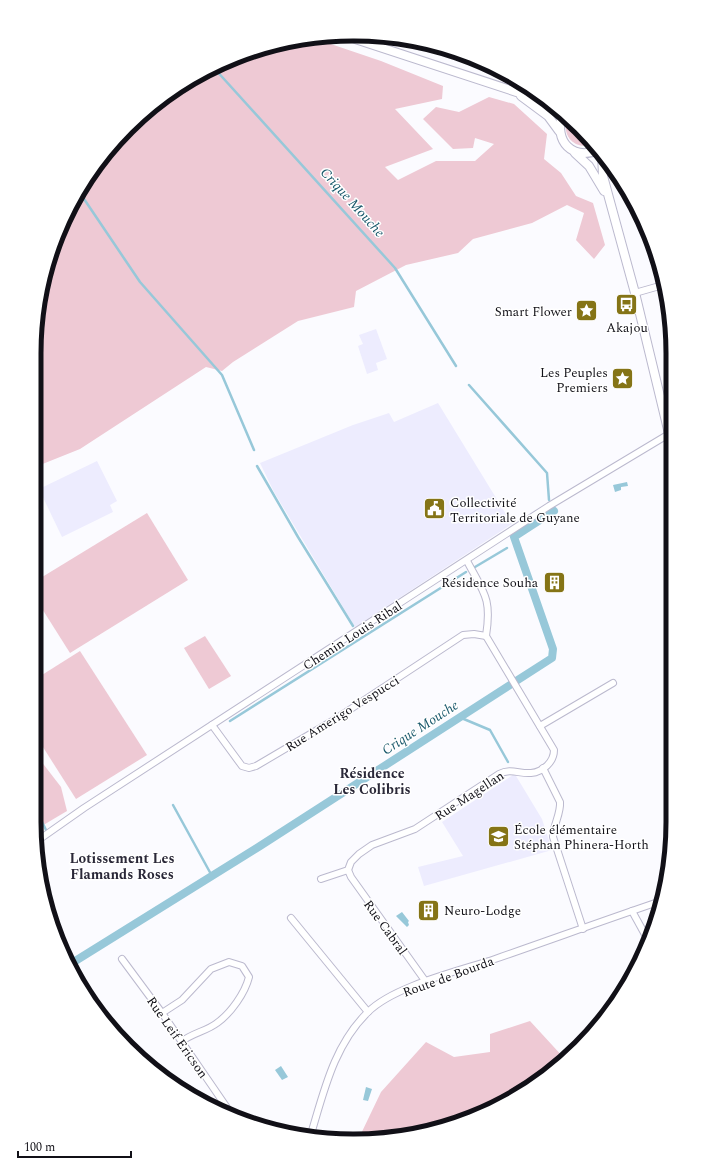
<svg xmlns="http://www.w3.org/2000/svg" width="707" height="1175" font-family="Spectral,serif">
<rect width="100%" height="100%" fill="#fbfbff"/>
<g fill="#edecfe">
<path d="M 406,39 L 416,40 L 469,56 L 458,56 L 413,44 Z"/>
<path d="M 376,329 L 387,359 L 376,363 L 378,370 L 367,374 L 358,346 L 363,344 L 359,335 Z"/>
<path d="M 438,403 L 512,524 L 355,627 L 274,492 L 260,463 L 353,425 L 389,413 L 394,422 Z"/>
<path d="M 97,461 L 117,501 L 110,505 L 113,512 L 62,537 L 39,489 Z"/>
<path d="M 513,775 L 516,776 L 542,819 L 552,850 L 424,886 L 418,867 L 463,856 L 442,822 Z"/>
</g>
<g fill="#eec9d4">
<path d="M 313,38 L 381,61 L 443,86 L 442,99 L 395,109 L 433,149 L 385,167 L 398,180 L 436,161 L 475,161 L 494,144 L 475,138 L 473,148 L 453,149 L 423,119 L 436,107 L 459,112 L 489,97 L 514,104 L 547,134 L 544,159 L 561,173 L 576,196 L 593,203 L 605,245 L 594,259 L 576,240 L 584,213 L 567,205 L 532,223 L 473,239 L 458,253 L 406,265 L 356,291 L 354,307 L 298,321 L 233,362 L 222,371 L 206,367 L 80,449 L 35,467 L 35,332 L 51,251 L 88,176 L 128,127 L 176,88 L 231,58 L 291,40 Z"/>
<path d="M 567,119 L 594,143 L 595,144 C 577,151 561,138 567,119 Z"/>
<path d="M 147,513 L 188,580 L 70,653 L 34,596 L 34,582 Z"/>
<path d="M 205,636 L 231,676 L 209,689 L 184,648 Z"/>
<path d="M 80,651 L 147,755 L 76,799 L 34,733 L 34,680 Z"/>
<path d="M 34,752 L 61,787 L 67,811 L 35,830 Z"/>
<path d="M 530,1021 L 564,1058 L 548,1075 L 456,1124 L 358,1140 L 381,1092 L 426,1042 L 454,1057 L 490,1052 L 490,1034 Z"/>
</g>
<g fill="#97c8d9">
<path d="M 627,482 L 628,486 L 621,487 L 621,490 L 615,492 L 613,485 Z"/>
<path d="M 402,912 L 409,921 L 408,922 L 409,925 L 407,927 L 396,916 Z"/>
<path d="M 281,1066 L 288,1077 L 282,1080 L 275,1070 Z"/>
<path d="M 366,1087 L 372,1089 L 368,1101 L 363,1100 Z"/>
</g>
<g fill="none" stroke-linecap="round" stroke-linejoin="round">
<g stroke="#97c8d9" stroke-width="2.5">
<path d="M 214,68 L 395,268 L 456,366"/>
<path d="M 80,193 L 140,282 L 222,375 L 254,450"/>
<path d="M 469,385 L 547,473 L 549,500"/>
<path d="M 257,466 L 298,537 L 353,626"/>
<path d="M 475,567 L 507,548"/>
<path d="M 459,717 L 490,730 L 508,762"/>
<path d="M 230,721 L 466,572"/>
<path d="M 34,805 L 46,830"/>
<path d="M 173,805 L 212,876"/>
</g>
<path stroke="#97c8d9" stroke-width="8" d="M 72,963 L 260,846 L 552,658 L 553,649 L 514,537 L 554,511"/>
<defs>
<g id="minor">
<path d="M 635,293 L 663,285"/>
<path d="M 663,405 L 672,404"/>
<path d="M 212,725 L 242,766 L 249,768 L 256,766 L 334,720 L 463,635 L 474,634 L 486,636"/>
<path d="M 540,726 L 613,683"/>
<path d="M 543,768 L 560,802 C 561,814 553,825 553,837 L 583,929"/>
<path d="M 37,841 L 84,808 L 549,506 L 669,434"/>
<path d="M 348,870 L 351,877 L 426,982"/>
<path d="M 321,879 L 348,870 L 351,862 L 359,854 L 372,845 L 415,829 L 499,774 C 511,768 519,774 531,773 C 543,772 554,762 554,750 L 486,636 C 492,598 484,593 467,561"/>
<path d="M 632,911 L 648,940"/>
<path d="M 291,918 L 368,1012"/>
<path d="M 122,959 L 162,1013 L 232,1115"/>
<path d="M 162,1013 L 182,1000 L 211,969 L 229,962 L 242,966 L 249,977 C 245,993 231,1013 217,1023 C 207,1031 192,1033 181,1042"/>
<path d="M 311,1134 C 324,1091 334,1045 368,1012 C 394,986 459,971 495,959 C 550,940 605,920 661,901"/>
</g>
<g id="secondary">
<path d="M 343,35 L 547,102"/>
<path d="M 521,96 L 548,116 L 559,131"/>
<path d="M 562,115 C 554,141 572,161 599,150"/>
<path d="M 575,153 L 589,166 L 604,191"/>
<path d="M 602,154 L 603,176 L 635,293 L 672,446"/>
</g>
</defs>
<use href="#minor" stroke="#bbb9ce" stroke-width="8"/>
<use href="#secondary" stroke="#bbb9ce" stroke-width="10"/>
<use href="#minor" stroke="#fff" stroke-width="6"/>
<use href="#secondary" stroke="#fff" stroke-width="8"/>
</g>
<defs>
<symbol id="bus-square" viewBox="-11 -11 22 22"><rect x="-9" y="-9" width="18" height="18" rx="4" fill="#857416" stroke="#fff"/><path d="M-5-6H5V4H4V6H2V4H-2V6H-4V4H-5ZM-3.5-4V0h7V-4ZM-3.5 1.2v1.5H-2V1.2ZM2 1.2v1.5H3.5V1.2Z" fill="#fff"/></symbol>
<symbol id="sight-square" viewBox="-11 -11 22 22"><rect x="-9" y="-9" width="18" height="18" rx="4" fill="#857416" stroke="#fff"/><path d="M0-6L1.8-2.2L6-1.7L2.9 1.2L3.7 5.4L0 3.3L-3.7 5.4L-2.9 1.2L-6-1.7L-1.8-2.2Z" fill="#fff"/></symbol>
<symbol id="civic-square" viewBox="-11 -11 22 22"><rect x="-9" y="-9" width="18" height="18" rx="4" fill="#857416" stroke="#fff"/><path d="M-.6-6.5H3V-4.5H.6V-3L4-1V1h2V6H-6V1h2V-1L-.6-3ZM-1.2 2.5V6h2.4V2.5Z" fill="#fff"/></symbol>
<symbol id="building-square" viewBox="-11 -11 22 22"><rect x="-9" y="-9" width="18" height="18" rx="4" fill="#857416" stroke="#fff"/><path d="M-4-6H4V6H1V3H-1V6H-4ZM-2.5-4.3h1.7v1.8h-1.7ZM.8-4.3h1.7v1.8H.8ZM-2.5-1h1.7V.8h-1.7ZM.8-1h1.7V.8H.8Z" fill="#fff"/></symbol>
<symbol id="school-square" viewBox="-11 -11 22 22"><rect x="-9" y="-9" width="18" height="18" rx="4" fill="#857416" stroke="#fff"/><path d="M0-5L7-2L0 1L-7-2ZM-4 1L0 2.5L4 1V4Q0 6-4 4Z" fill="#fff"/></symbol>
</defs>
<g fill-rule="evenodd">
<use href="#bus-square" x="614" y="292" width="25" height="25"/>
<use href="#sight-square" x="574" y="298" width="25" height="25"/>
<use href="#sight-square" x="610" y="366" width="25" height="25"/>
<use href="#civic-square" x="422" y="496" width="25" height="25"/>
<use href="#building-square" x="542" y="570" width="25" height="25"/>
<use href="#school-square" x="486" y="824" width="25" height="25"/>
<use href="#building-square" x="416" y="898" width="25" height="25"/>
</g>
<g text-anchor="middle" stroke-width="3" stroke-linejoin="round" paint-order="stroke">
<g font-size="13" fill="#111017" stroke="#fff" text-anchor="end">
<text x="572" y="316">Smart Flower</text>
<text x="627" y="332" text-anchor="middle">Akajou</text>
<text x="608" y="377">Les Peuples<tspan x="608" dy="15">Premiers</tspan></text>
<text x="450" y="507" text-anchor="start">Collectivité<tspan x="450" dy="15">Territoriale de Guyane</tspan></text>
<text x="538" y="587">Résidence Souha</text>
<text x="514" y="834" text-anchor="start">École élémentaire<tspan x="514" dy="15">Stéphan Phinera-Horth</tspan></text>
<text x="444" y="915" text-anchor="start">Neuro-Lodge</text>
</g>
<g font-size="13" fill="#111017" stroke="#fff">
<text transform="translate(352 635) rotate(-33)" y="5">Chemin Louis Ribal</text>
<text transform="translate(342 713) rotate(-32)" y="5">Rue Amerigo Vespucci</text>
<text transform="translate(469 795) rotate(-33)" y="5">Rue Magellan</text>
<text transform="translate(386 927) rotate(54)" y="5">Rue Cabral</text>
<text transform="translate(448 976) rotate(-20)" y="5">Route de Bourda</text>
<text transform="translate(178 1037) rotate(55)" y="5">Rue Leif Ericson</text>
</g>
<g font-size="14" font-style="italic" fill="#19586b" stroke="#fff">
<text transform="translate(353 202) rotate(48)" y="5">Crique Mouche</text>
<text transform="translate(420 727) rotate(-33)" y="5">Crique Mouche</text>
</g>
<g font-size="14" font-weight="bold" fill="#2a2838" stroke="#fff">
<text x="372" y="778">Résidence<tspan x="372" dy="16">Les Colibris</tspan></text>
<text x="122" y="863">Lotissement Les<tspan x="122" dy="16">Flamands Roses</tspan></text>
</g>
</g>
<path d="M0 0H707V1175H0ZM353 41H354A312 312 0 0 1 666 353V822A312 312 0 0 1 354 1134H353A312 312 0 0 1 41 822V353A312 312 0 0 1 353 41Z" fill="#fff" fill-rule="evenodd"/>
<path fill="none" stroke="#111017" stroke-width="5" d="M353 41H354A312 312 0 0 1 666 353V822A312 312 0 0 1 354 1134H353A312 312 0 0 1 41 822V353A312 312 0 0 1 353 41Z"/>
<path d="M18 1151v6h113v-6" fill="none" stroke="#111017" stroke-width="2"/>
<text x="24" y="1151" font-size="12" fill="#111017" stroke="#ffffff" stroke-width="3" paint-order="stroke">100 m</text>
</svg>
